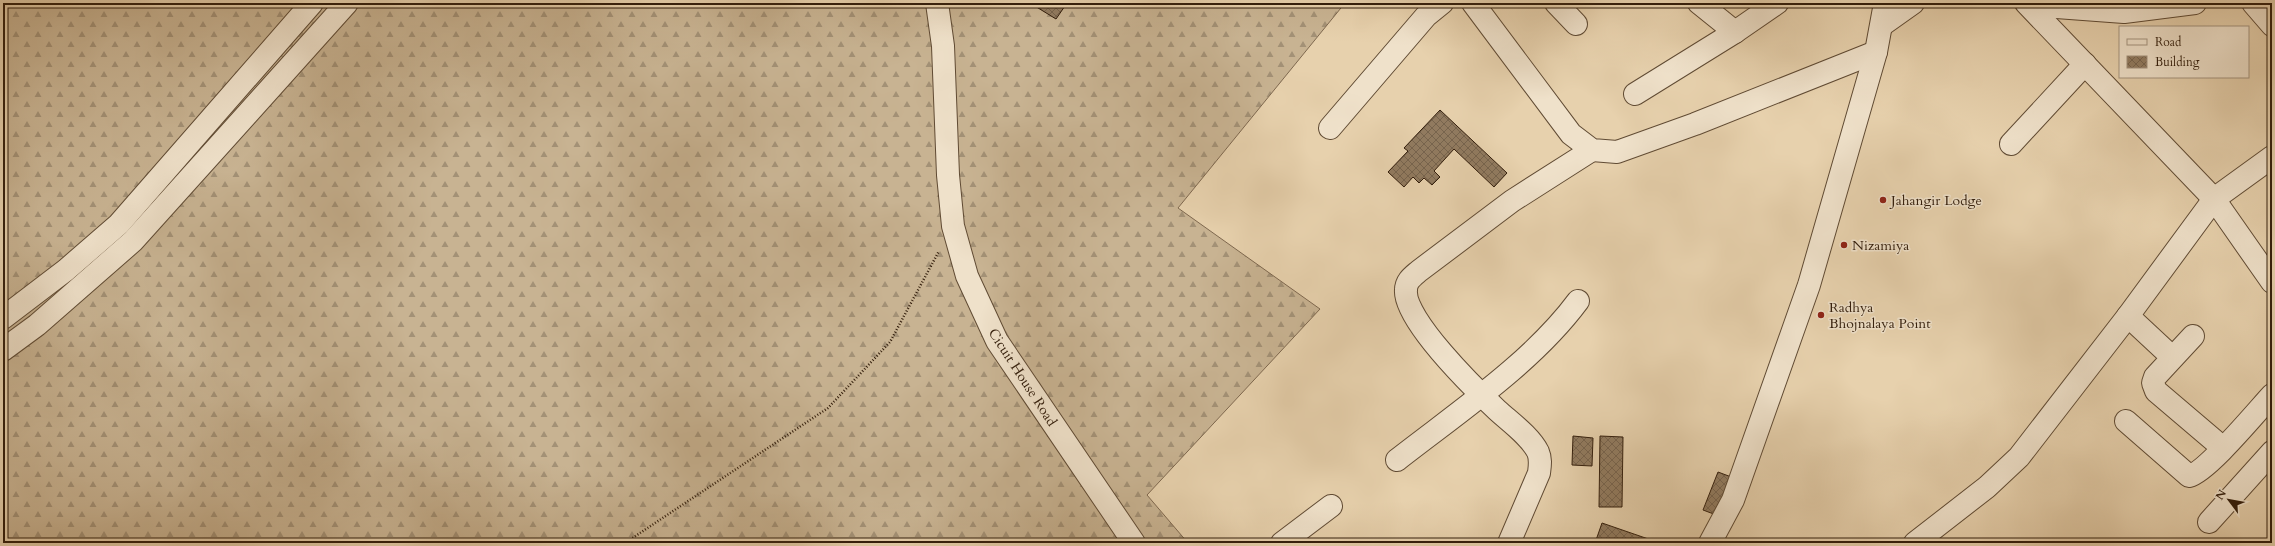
<svg xmlns="http://www.w3.org/2000/svg" width="2275" height="546" font-family="Cardo,serif">
<defs>
<pattern id="forest-firs" width="22" height="20" patternUnits="userSpaceOnUse"><rect width="22" height="20" fill="#c8b392"/><path d="M5 1l3.5 6h-7zM16 11l3.5 6h-7z" fill="#a39176"/></pattern>
<pattern id="building-cross-hatch" width="8" height="8" patternUnits="userSpaceOnUse"><rect width="8" height="8" fill="#917b60"/><path d="M0 0l8 8M0 8l8-8" fill="none" stroke="#77644e"/></pattern>
</defs>
<rect width="100%" height="100%" fill="#e7d1ad"/>
<filter id="stains"><feTurbulence type="fractalNoise" baseFrequency=".005" numOctaves="4"/><feColorMatrix values="0 0 0 0 .2 0 0 0 0 .09 0 0 0 0 .02 0 0 0 .5 -.17"/></filter>
<radialGradient id="worn" r=".72"><stop offset=".6" stop-color="#630" stop-opacity="0"/><stop offset="1" stop-color="#630" stop-opacity=".3"/></radialGradient>
<path fill="url(#forest-firs)" stroke="#7e684f" d="M 3,3 L 1345,3 L 1178,208 L 1320,309 L 1147,495 L 1188,543 L 3,543 Z"/>
<g fill="url(#building-cross-hatch)" stroke="#331e0c">
<path d="M 1030,3 L 1067,3 L 1056,19 Z"/>
<path d="M 1440,110 L 1507,173 L 1494,187 L 1454,149 L 1434,171 L 1440,177 L 1432,185 L 1424,178 L 1419,183 L 1413,177 L 1404,187 L 1388,172 L 1408,151 L 1404,148 Z"/>
<path d="M 1573,436 L 1593,438 L 1592,466 L 1572,465 Z"/>
<path d="M 1600,436 L 1623,437 L 1622,507 L 1599,507 Z"/>
<path d="M 1718,472 L 1734,478 L 1719,516 L 1703,510 Z"/>
<path d="M 1602,523 L 1660,543 L 1595,543 Z"/>
</g>
<g fill="none" stroke-linecap="round" stroke-linejoin="round">
<defs>
<g id="minor">
<path d="M 937,3 L 943,46 L 948,175 L 953,226 L 967,276 L 997,341 L 1134,543"/>
<path d="M 1473,3 L 1571,134 L 1592,150 L 1617,152 L 1695,124 L 1876,52"/>
<path d="M 1556,3 L 1576,24"/>
<path d="M 1699,3 L 1735,32"/>
<path d="M 2026,3 L 2214,199 L 2272,282"/>
<path d="M 2253,3 L 2272,25"/>
<path d="M 2029,5 L 2124,12 L 2195,3"/>
<path d="M 1882,25 L 1913,3"/>
<path d="M 1635,94 L 1735,32 L 1777,3"/>
<path d="M 1330,128 L 1426,16 L 1442,3"/>
<path d="M 2011,144 L 2085,64"/>
<path d="M 2128,316 L 2172,357"/>
<path d="M 3,318 L 66,270 L 119,224 L 312,3"/>
<path d="M 2193,336 L 2155,377 L 2153,383 L 2156,391 L 2223,448"/>
<path d="M 3,350 L 37,325 L 133,241 L 347,3"/>
<path d="M 2126,421 L 2189,476 C 2207,472 2257,411 2272,395"/>
<path d="M 1397,460 C 1457,413 1532,363 1578,301"/>
<path d="M 2209,522 L 2272,452"/>
<path d="M 1282,543 L 1331,506"/>
<path d="M 1509,543 L 1539,473 C 1540,465 1541,459 1538,452 C 1530,436 1510,422 1497,410 C 1476,390 1403,319 1406,290 C 1406,281 1412,277 1419,271 L 1512,201 L 1592,150"/>
<path d="M 1710,543 L 1733,500 L 1809,285 L 1876,52 L 1885,3"/>
<path d="M 1915,543 L 1987,487 L 2019,457 L 2128,316 L 2214,199 L 2272,157"/>
</g>
</defs>
<use href="#minor" stroke="#604b34" stroke-width="24"/>
<path stroke="#331e0c" stroke-width="2.5" stroke-dasharray="1 2" stroke-linecap="butt" d="M 625,543 L 828,408 L 890,342 L 939,251"/>
<use href="#minor" stroke="#efe1ca" stroke-width="22"/>
</g>
<g fill="#8f2418" stroke="#efe1ca" stroke-width="1.5">
<circle cx="1883" cy="200" r="4"/>
<circle cx="1844" cy="245" r="4"/>
<circle cx="1821" cy="315" r="4"/>
</g>
<g text-anchor="middle" stroke-width="3" stroke-linejoin="round" paint-order="stroke">
<g font-size="14" fill="#331e0c" stroke="#efe1ca" text-anchor="start">
<text x="1891" y="205">Jahangir Lodge</text>
<text x="1852" y="250">Nizamiya</text>
<text x="1829" y="312">Radhya<tspan x="1829" dy="16">Bhojnalaya Point</tspan></text>
</g>
<g font-size="14" fill="#331e0c" stroke="#efe1ca">
<text transform="translate(1023 377) rotate(57)" y="5">Cicuit House Road</text>
</g>
</g>
<rect width="2275" height="546" fill="none" stroke="#e7d1ad" stroke-width="16"/>
<rect x="4" y="4" width="2267" height="538" fill="none" stroke="#331e0c" stroke-width="2"/>
<rect x="8" y="8" width="2259" height="530" fill="none" stroke="#331e0c"/>
<rect x="2119" y="26" width="130" height="52" fill="#efe1ca" stroke="#a4937e"/>
<rect x="2127" y="39" width="20" height="6" fill="#efe1ca" stroke="#a4937e"/>
<text x="2155" y="46" font-size="12" fill="#331e0c">Road</text>
<rect x="2127" y="56" width="20" height="12" fill="url(#building-cross-hatch)" stroke="#a4937e"/>
<text x="2155" y="66" font-size="12" fill="#331e0c">Building</text>
<g transform="translate(2229 500) rotate(302)" stroke="#efe1ca" stroke-width="3" paint-order="stroke">
<path d="M0-3L7 15L0 10L-7 15Z" fill="#331e0c"/>
<text y="-6" font-size="11" font-weight="bold" text-anchor="middle" fill="#331e0c">N</text>
</g>
<rect width="100%" height="100%" filter="url(#stains)"/>
<rect width="100%" height="100%" fill="url(#worn)"/>
</svg>
